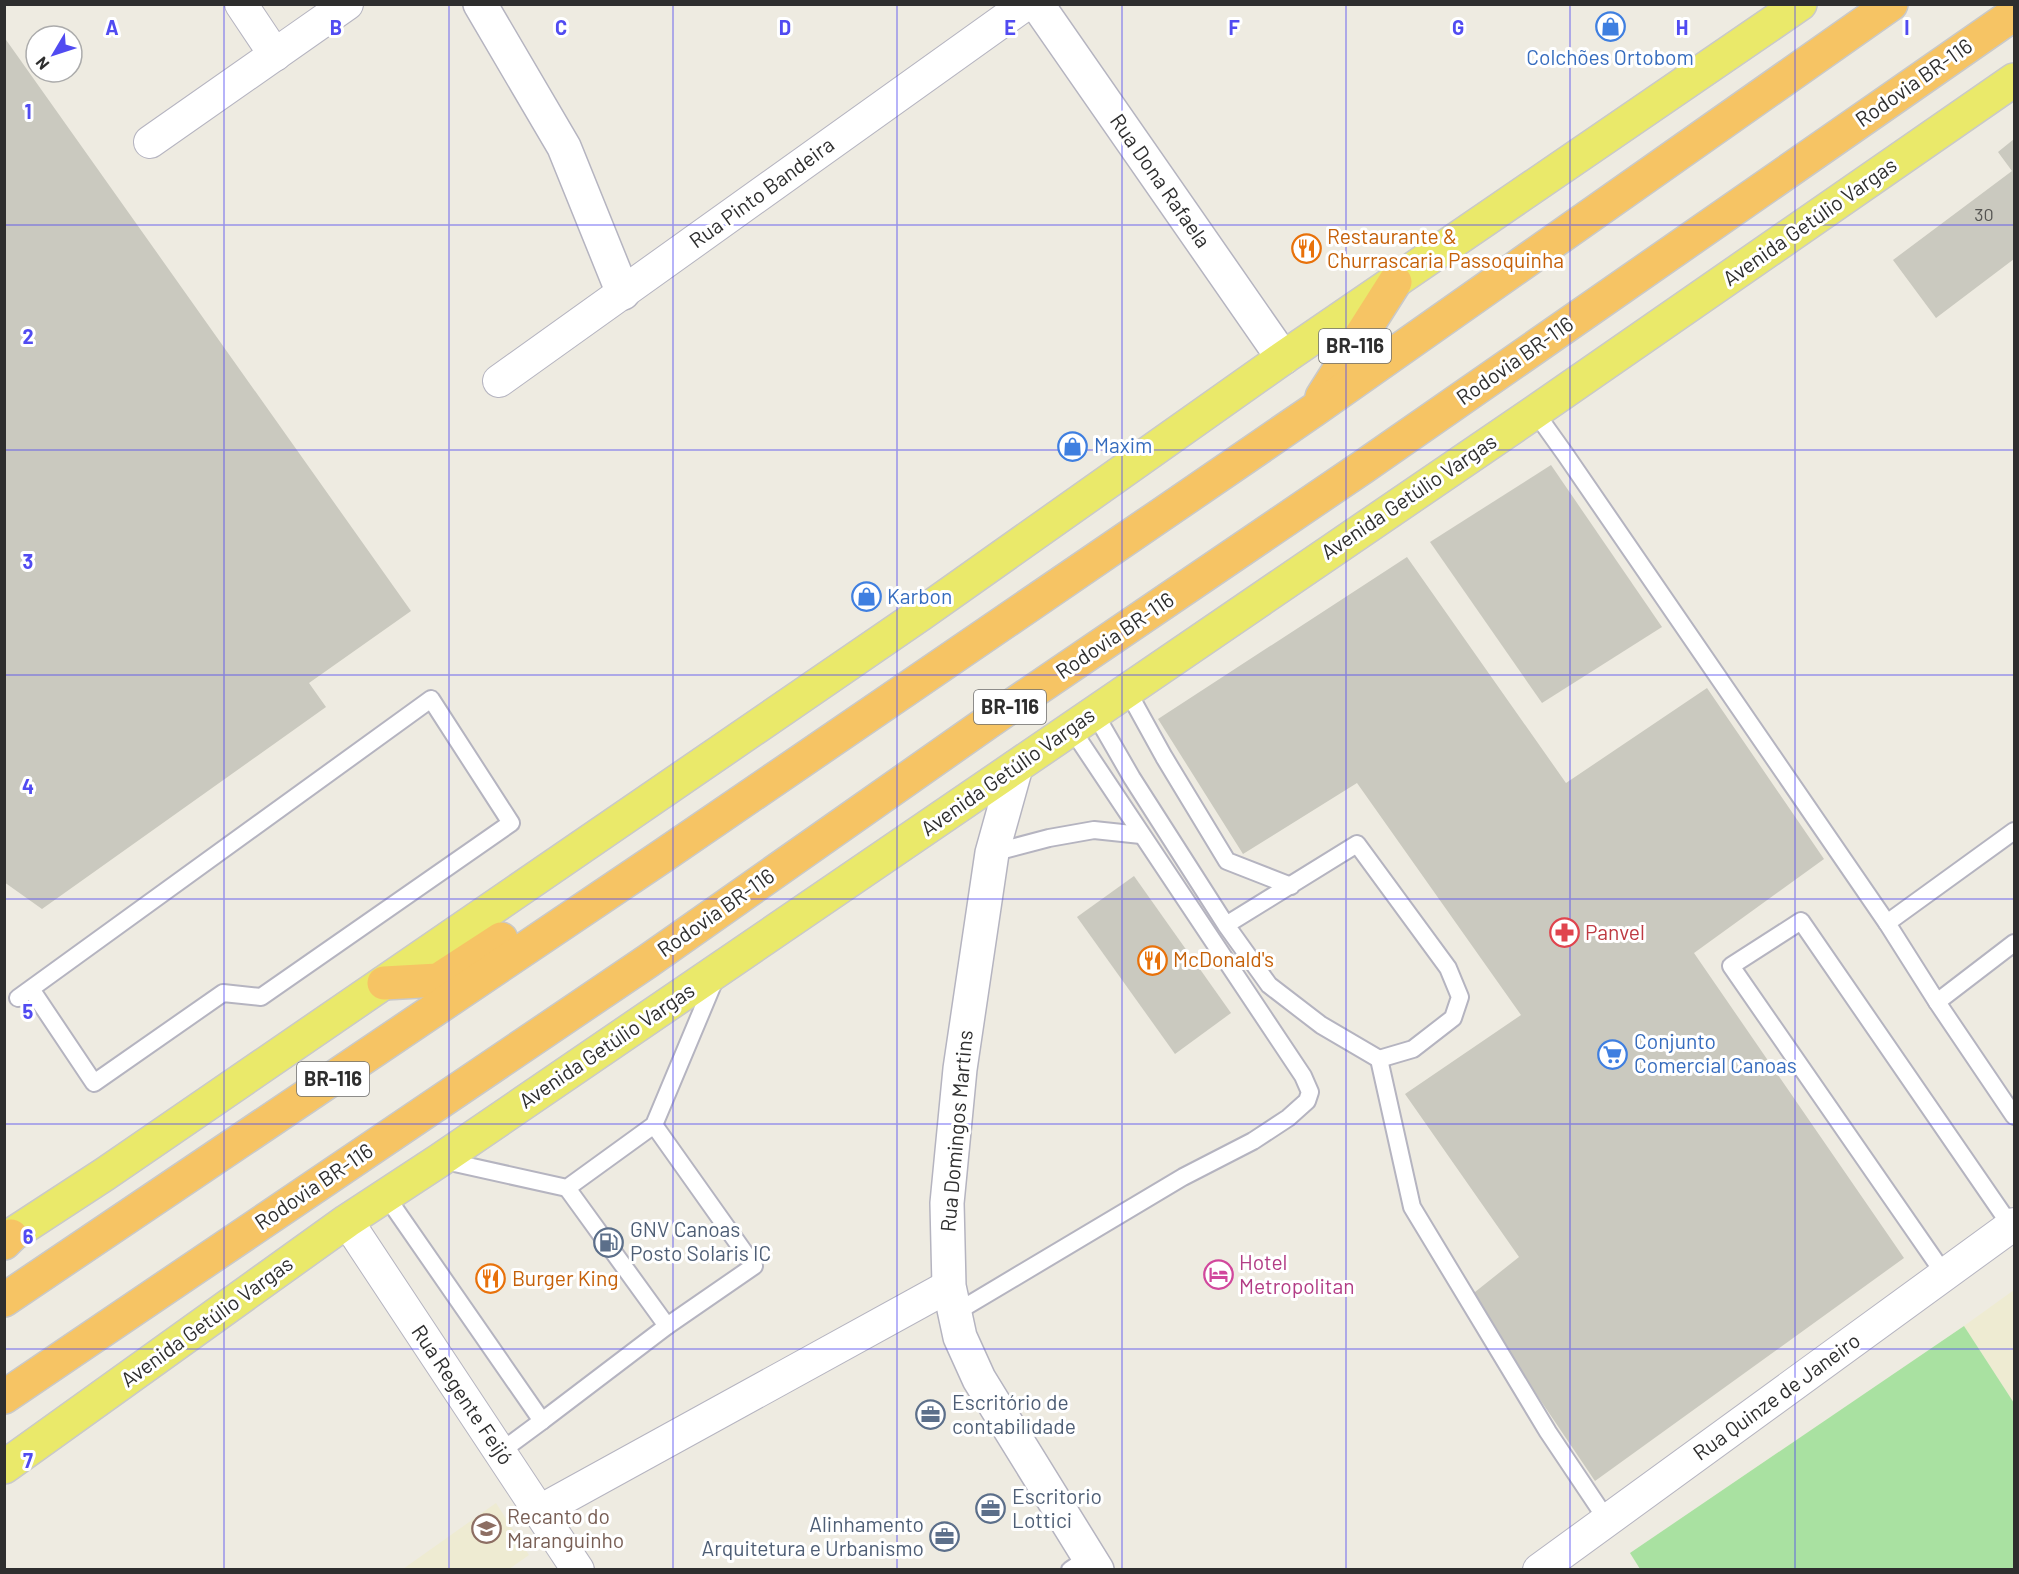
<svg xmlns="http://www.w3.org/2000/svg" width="2019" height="1574" font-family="Barlow,sans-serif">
<rect width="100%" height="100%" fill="#eeebe1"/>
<g fill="#eeebd2">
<path d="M 2014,1290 L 2014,1403 L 1964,1326 Z"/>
<path d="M 496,1503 L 529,1555 L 509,1569 L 403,1569 Z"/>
</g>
<path fill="#a9e1a1" d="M 1964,1326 L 2014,1403 L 2014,1569 L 1640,1569 L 1630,1553 Z"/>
<g fill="#cac9bf">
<path d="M 4,37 L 411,611 L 309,683 L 326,707 L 42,909 L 4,882 Z"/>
<path d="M 2014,139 L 2014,259 L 1936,318 L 1893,260 L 2012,171 L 1998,152 Z"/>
<path d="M 1551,465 L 1662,627 L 1542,703 L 1430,542 Z"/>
<path d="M 1407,557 L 1566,783 L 1707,688 L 1824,859 L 1694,953 L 1904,1258 L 1595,1481 L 1470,1296 L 1519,1257 L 1405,1094 L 1521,1015 L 1357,783 L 1243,854 L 1158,719 Z"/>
<path d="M 1134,876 L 1231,1013 L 1175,1054 L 1077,917 Z"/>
</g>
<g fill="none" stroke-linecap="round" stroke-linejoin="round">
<defs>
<g id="lane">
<path d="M 1535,412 L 1565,454 L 1887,923"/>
<path d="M 1127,690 L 1164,757 L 1227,861 L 1291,886"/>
<path d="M 1094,712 L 1132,778 L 1226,925 L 1269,985 L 1321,1025 L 1379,1059 L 1413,1049 L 1453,1018 L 1460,997 L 1448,968 L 1357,844 L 1226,925"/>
<path d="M 2014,831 L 1887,923 L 1937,1002 L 2014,1116"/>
<path d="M 992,853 L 1049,838 L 1094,830 L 1141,835"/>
<path d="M 18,998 L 431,699 L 511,823 L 261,997 L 223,993 L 94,1083 L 31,989"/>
<path d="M 1937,1002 L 2014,943"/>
<path d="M 1379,1059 L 1412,1207 L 1548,1432 L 1607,1520"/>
<path d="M 441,1160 L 567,1188 L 654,1125 L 716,977"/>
<path d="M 567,1188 L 667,1326 L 754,1266 L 654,1125"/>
<path d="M 386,1196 L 542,1421 L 667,1326"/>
<path d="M 1945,1275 L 1731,966 L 1801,921 L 2011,1226"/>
<path d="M 955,1313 L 1183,1177 L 1253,1141 L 1288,1118 L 1307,1101 L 1310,1092 L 1303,1076 L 1071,728"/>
<path d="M 500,1452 L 542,1421"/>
<path d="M 1070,1570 L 1089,1557"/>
</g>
<g id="street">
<path d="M 241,4 L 275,55"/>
<path d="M 150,142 L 347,4"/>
<path d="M 499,381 L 1026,4"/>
<path d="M 347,1221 L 578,1570"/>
<path d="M 540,1511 L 949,1286"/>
<path d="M 1539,1570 L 2014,1224"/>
</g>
<g id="secondary">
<path d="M 480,4 L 564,147 L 623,293"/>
<path d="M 1037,4 L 1283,358"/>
<path d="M 1016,767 L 992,853 L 960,1069 L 947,1203 L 949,1286 L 960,1337 L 979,1379 L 1097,1570"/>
</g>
<g id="primary">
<path d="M 4,1240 L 105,1174 L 921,614 L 1283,358 L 1800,4"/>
<path d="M 4,1467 L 347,1221 L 440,1160 L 1535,412 L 2014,80"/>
</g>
<g id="highway">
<path d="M 1322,397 L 1395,282"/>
<path d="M 384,983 L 438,980 L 501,939"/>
<path d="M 4,1243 L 11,1236"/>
<path d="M 4,1300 L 661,857 L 1158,517 L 1314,410 L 1891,4"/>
<path d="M 4,1397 L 648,961 L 988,722 L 1363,467 L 2014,14"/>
</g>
</defs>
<use href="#lane" stroke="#b5b4c0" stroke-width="20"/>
<use href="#street" stroke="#b5b4c0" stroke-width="34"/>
<use href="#secondary" stroke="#b5b4c0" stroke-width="36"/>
<use href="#primary" stroke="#c9c9c9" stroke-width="36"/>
<use href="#highway" stroke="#c9c9c9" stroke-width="36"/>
<use href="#lane" stroke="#fff" stroke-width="16"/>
<use href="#street" stroke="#fff" stroke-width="32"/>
<use href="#secondary" stroke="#fff" stroke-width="33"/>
<use href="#primary" stroke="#eae96a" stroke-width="33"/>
<use href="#highway" stroke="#f6c464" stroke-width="33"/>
</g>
<path fill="none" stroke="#514bf1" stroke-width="1.5" stroke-opacity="0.55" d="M 224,4 L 224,1570M 449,4 L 449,1570M 673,4 L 673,1570M 897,4 L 897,1570M 1122,4 L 1122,1570M 1346,4 L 1346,1570M 1570,4 L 1570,1570M 1795,4 L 1795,1570M 4,225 L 2014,225M 4,450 L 2014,450M 4,675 L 2014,675M 4,899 L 2014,899M 4,1124 L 2014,1124M 4,1349 L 2014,1349"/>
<defs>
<symbol id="shop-ring" viewBox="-11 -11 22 22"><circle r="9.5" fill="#fff" stroke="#3f7fe0" stroke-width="1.5"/><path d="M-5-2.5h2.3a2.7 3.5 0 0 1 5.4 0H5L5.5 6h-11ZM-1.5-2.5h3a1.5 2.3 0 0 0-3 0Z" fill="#3f7fe0"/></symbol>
<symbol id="restaurant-ring" viewBox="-11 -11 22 22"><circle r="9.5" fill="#fff" stroke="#e8710a" stroke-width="1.5"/><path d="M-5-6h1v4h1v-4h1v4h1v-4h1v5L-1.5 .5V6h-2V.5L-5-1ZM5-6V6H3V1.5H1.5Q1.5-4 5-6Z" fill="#e8710a"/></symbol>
<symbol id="pharmacy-ring" viewBox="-11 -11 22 22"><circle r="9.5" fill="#fff" stroke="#e0444e" stroke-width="1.5"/><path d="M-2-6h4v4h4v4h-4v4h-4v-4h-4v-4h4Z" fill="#e0444e"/></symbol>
<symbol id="supermarket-ring" viewBox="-11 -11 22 22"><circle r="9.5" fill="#fff" stroke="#3f7fe0" stroke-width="1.5"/><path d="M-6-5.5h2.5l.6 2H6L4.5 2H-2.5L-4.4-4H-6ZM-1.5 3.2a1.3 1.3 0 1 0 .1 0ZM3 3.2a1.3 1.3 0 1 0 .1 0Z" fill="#3f7fe0"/></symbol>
<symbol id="fuel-ring" viewBox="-11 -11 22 22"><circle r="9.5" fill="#fff" stroke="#5c6f8a" stroke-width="1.5"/><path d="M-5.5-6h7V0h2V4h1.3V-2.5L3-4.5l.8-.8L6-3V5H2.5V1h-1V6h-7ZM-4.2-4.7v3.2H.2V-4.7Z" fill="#5c6f8a"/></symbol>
<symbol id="hotel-ring" viewBox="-11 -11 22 22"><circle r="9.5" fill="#fff" stroke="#d1479c" stroke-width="1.5"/><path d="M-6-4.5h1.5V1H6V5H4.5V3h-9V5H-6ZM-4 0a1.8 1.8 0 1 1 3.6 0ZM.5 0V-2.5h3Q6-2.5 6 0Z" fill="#d1479c"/></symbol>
<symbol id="office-ring" viewBox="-11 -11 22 22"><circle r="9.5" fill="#fff" stroke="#5c6f8a" stroke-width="1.5"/><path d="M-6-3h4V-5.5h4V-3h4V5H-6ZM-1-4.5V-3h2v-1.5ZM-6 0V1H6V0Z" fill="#5c6f8a"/></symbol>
<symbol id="school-ring" viewBox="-11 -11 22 22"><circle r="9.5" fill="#fff" stroke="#8d6e63" stroke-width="1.5"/><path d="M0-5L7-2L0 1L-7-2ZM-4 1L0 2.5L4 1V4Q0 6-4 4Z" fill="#8d6e63"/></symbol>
</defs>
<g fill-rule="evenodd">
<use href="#shop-ring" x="1594" y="10" width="33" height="33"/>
<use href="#restaurant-ring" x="1290" y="232" width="33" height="33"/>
<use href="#shop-ring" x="1056" y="430" width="33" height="33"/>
<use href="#shop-ring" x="850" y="580" width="33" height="33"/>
<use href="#pharmacy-ring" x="1548" y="916" width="33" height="33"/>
<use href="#restaurant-ring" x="1136" y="944" width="33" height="33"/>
<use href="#supermarket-ring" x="1596" y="1038" width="33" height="33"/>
<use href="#fuel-ring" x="592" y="1226" width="33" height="33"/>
<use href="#hotel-ring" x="1202" y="1258" width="33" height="33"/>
<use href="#restaurant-ring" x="474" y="1262" width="33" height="33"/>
<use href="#office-ring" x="914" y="1398" width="33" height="33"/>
<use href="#office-ring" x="974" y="1492" width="33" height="33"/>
<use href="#school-ring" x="470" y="1512" width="33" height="33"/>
<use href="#office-ring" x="928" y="1520" width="33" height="33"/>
</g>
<g text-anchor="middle" stroke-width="6" stroke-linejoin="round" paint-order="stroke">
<g font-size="18" fill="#555552">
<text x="1984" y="221">30</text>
</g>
<g fill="#fff" stroke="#6d6d6d" stroke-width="1.5">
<rect x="1319" y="329" width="72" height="34" rx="4.5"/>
<rect x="974" y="690" width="72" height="34" rx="4.5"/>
<rect x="297" y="1062" width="72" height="34" rx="4.5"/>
</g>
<g font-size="20" font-weight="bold" fill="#2e2e2e">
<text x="1355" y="353">BR-116</text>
<text x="1010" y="714">BR-116</text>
<text x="333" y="1086">BR-116</text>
</g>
<g font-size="21" fill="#366cbe" stroke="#fff" text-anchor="start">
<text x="1610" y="65" text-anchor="middle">Colchões Ortobom</text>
<text x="1094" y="453">Maxim</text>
<text x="887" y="604">Karbon</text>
<text x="1634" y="1049">Conjunto<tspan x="1634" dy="24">Comercial Canoas</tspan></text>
</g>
<g font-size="21" fill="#2e2e2e" stroke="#fff">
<text transform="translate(1914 83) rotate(-35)" y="7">Rodovia BR-116</text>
<text transform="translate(1160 181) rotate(55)" y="7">Rua Dona Rafaela</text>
<text transform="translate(762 193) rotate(-36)" y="7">Rua Pinto Bandeira</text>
<text transform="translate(1810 222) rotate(-35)" y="7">Avenida Getúlio Vargas</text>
<text transform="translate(1515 361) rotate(-35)" y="7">Rodovia BR-116</text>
<text transform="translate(1409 497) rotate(-34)" y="7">Avenida Getúlio Vargas</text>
<text transform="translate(1115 636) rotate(-34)" y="7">Rodovia BR-116</text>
<text transform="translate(1008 772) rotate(-35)" y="7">Avenida Getúlio Vargas</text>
<text transform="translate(716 913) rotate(-35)" y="7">Rodovia BR-116</text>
<text transform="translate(607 1046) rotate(-34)" y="7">Avenida Getúlio Vargas</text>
<text transform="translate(957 1131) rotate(-85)" y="7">Rua Domingos Martins</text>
<text transform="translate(314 1187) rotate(-34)" y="7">Rodovia BR-116</text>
<text transform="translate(207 1322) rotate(-36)" y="7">Avenida Getúlio Vargas</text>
<text transform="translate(462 1395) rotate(56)" y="7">Rua Regente Feijó</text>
<text transform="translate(1777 1397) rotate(-36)" y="7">Rua Quinze de Janeiro</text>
</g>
<g font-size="21" fill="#c56008" stroke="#fff" text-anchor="start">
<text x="1327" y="244">Restaurante &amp;<tspan x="1327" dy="24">Churrascaria Passoquinha</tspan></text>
<text x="1173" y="967">McDonald's</text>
<text x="512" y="1286">Burger King</text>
</g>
<g font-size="21" fill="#be3a42" stroke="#fff" text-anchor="start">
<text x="1585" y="940">Panvel</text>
</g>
<g font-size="21" fill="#4e5e75" stroke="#fff" text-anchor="start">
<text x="630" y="1237">GNV Canoas<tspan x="630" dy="24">Posto Solaris IC</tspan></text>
<text x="952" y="1410">Escritório de<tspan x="952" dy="24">contabilidade</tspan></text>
<text x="1012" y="1504">Escritorio<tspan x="1012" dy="24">Lottici</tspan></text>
<text x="924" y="1532" text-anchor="end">Alinhamento<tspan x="924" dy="24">Arquitetura e Urbanismo</tspan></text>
</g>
<g font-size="21" fill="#b23c85" stroke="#fff" text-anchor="start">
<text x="1239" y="1270">Hotel<tspan x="1239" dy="24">Metropolitan</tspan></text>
</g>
<g font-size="21" fill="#785e54" stroke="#fff" text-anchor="start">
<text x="507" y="1524">Recanto do<tspan x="507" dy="24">Maranguinho</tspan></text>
</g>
</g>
<g font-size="20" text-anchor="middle" font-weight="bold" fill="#514bf1" stroke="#fff" stroke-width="6" stroke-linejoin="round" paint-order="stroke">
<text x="112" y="35">A</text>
<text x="336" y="35">B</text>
<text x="561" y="35">C</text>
<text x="785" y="35">D</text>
<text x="1010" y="35">E</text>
<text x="1234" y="35">F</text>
<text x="1458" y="35">G</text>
<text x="1682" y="35">H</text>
<text x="1907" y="35">I</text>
<text x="28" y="119">1</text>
<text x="28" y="344">2</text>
<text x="28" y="569">3</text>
<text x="28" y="794">4</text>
<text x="28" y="1019">5</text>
<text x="28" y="1244">6</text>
<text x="28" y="1468">7</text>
</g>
<rect width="2019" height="1574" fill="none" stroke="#2e2e2e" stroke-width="12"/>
<g transform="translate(54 54) rotate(231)"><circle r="28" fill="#ffffff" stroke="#ababab" stroke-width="1.5"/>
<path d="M0-4.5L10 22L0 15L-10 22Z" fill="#514bf1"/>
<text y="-9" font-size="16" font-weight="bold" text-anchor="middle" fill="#2e2e2e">N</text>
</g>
</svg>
